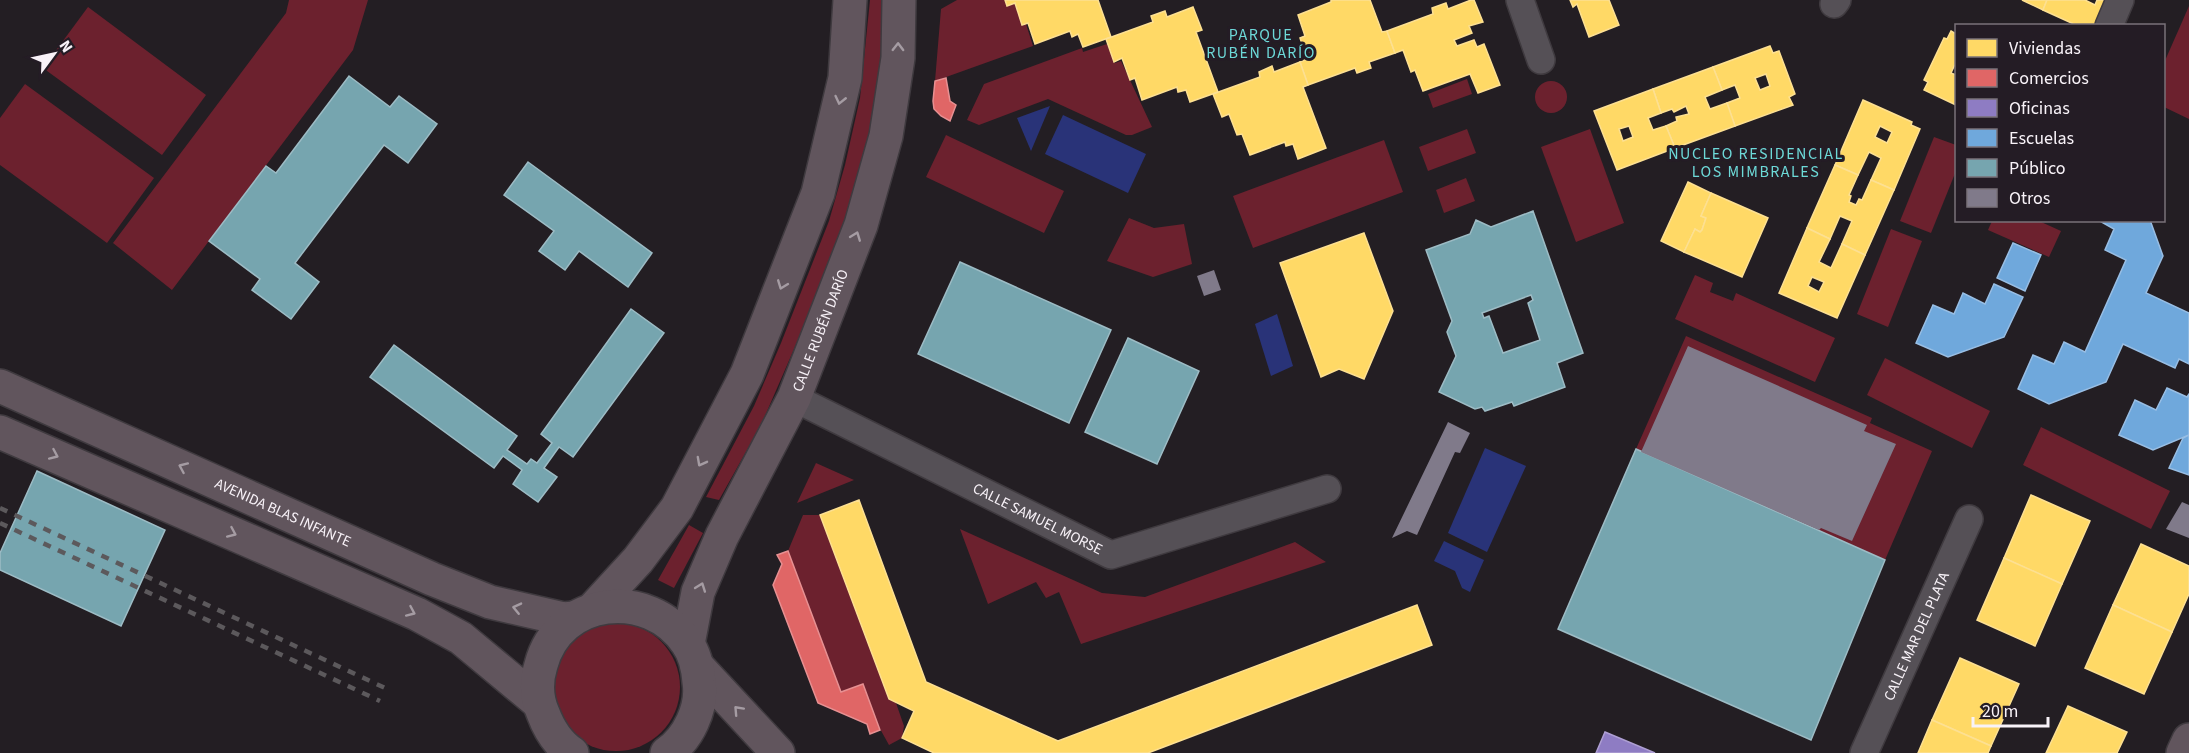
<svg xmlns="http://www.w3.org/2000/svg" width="2189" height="753" font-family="'Source Sans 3',sans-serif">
<rect width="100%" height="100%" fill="#231e23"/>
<g fill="#6c212e">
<path d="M 289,0 L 368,0 L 353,50 L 172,290 L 113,243 L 286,13 Z"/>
<path d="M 870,0 L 885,0 L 881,57 L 874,112 L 858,179 L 847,215 L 801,333 L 761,425 L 719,500 L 706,497 L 754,406 L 781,343 L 829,221 L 845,165 L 860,98 Z"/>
<path d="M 957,0 L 1005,0 L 1007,6 L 1015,3 L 1022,24 L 1026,24 L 1033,46 L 935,81 L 941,9 Z"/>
<path d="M 2189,6 L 2189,119 L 2164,107 L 2164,63 Z"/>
<path d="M 88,7 L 206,95 L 162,155 L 43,68 Z"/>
<path d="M 1107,44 L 1115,63 L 1121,61 L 1152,127 L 1132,135 L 1126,135 L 1048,99 L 979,125 L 967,120 L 984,84 L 1082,48 L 1083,52 Z"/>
<path d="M 1467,79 L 1472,94 L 1433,108 L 1428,94 Z"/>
<circle cx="1551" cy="97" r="16"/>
<path d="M 25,84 L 154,178 L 107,243 L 0,165 L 0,118 Z"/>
<path d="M 1467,129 L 1476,153 L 1428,171 L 1419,147 Z"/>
<path d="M 1590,129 L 1624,223 L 1576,242 L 1541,147 Z"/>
<path d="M 946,135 L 1064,191 L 1044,233 L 926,177 Z"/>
<path d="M 1934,137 L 1956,145 L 1956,171 L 1931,233 L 1900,221 Z"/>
<path d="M 1384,140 L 1403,192 L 1253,248 L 1233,196 Z"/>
<path d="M 1466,178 L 1475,201 L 1444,213 L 1436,190 Z"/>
<path d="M 1129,218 L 1154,228 L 1184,224 L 1192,264 L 1153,277 L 1107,261 Z"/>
<path d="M 2039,221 L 2061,231 L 2049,257 L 1988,230 L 1992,221 Z"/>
<path d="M 1891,229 L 1922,241 L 1888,327 L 1857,314 Z"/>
<path d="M 1695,275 L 1713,283 L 1710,292 L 1733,301 L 1736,293 L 1835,338 L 1815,382 L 1675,319 Z"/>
<path d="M 1686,336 L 1872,418 L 1870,423 L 1932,451 L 1885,560 L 1636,449 Z"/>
<path d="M 1885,358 L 1990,411 L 1972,448 L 1867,395 Z"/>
<path d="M 2041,427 L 2170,491 L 2151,529 L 2023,465 Z"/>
<path d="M 816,463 L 854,480 L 797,503 Z"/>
<path d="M 803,515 L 820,515 L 889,699 L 896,703 L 904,726 L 902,738 L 889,745 L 879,727 L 863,684 L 841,692 L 788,551 Z"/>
<path d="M 689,525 L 703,533 L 674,588 L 658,580 Z"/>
<path d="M 960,529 L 1102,593 L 1145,597 L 1295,542 L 1326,562 L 1081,644 L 1059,592 L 1046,598 L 1036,582 L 988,604 Z"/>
<circle cx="616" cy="687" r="64"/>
</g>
<g fill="#293378">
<path d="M 1050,106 L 1031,151 L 1017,118 Z"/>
<path d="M 1063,115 L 1146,154 L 1128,193 L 1045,154 Z"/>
<path d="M 1277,314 L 1293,366 L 1271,376 L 1255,324 Z"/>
<path d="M 1485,448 L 1526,466 L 1487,552 L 1448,533 Z"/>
<path d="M 1444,541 L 1484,560 L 1470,592 L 1462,588 L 1455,571 L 1434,561 Z"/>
</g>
<g fill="#ffd966" stroke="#fde092" stroke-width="1.5" fill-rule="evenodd">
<path d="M 1005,0 L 1098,0 L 1111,37 L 1083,47 L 1078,34 L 1072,37 L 1070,31 L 1035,44 L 1028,23 L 1022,25 L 1015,3 L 1007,6 Z"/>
<path d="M 1331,0 L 1370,0 L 1382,32 L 1387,31 L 1395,53 L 1369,62 L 1371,68 L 1357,73 L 1355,68 L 1308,85 L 1300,62 L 1307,59 L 1300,38 L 1305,36 L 1298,15 L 1331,2 Z"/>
<path d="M 1471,0 L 1474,0 L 1483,22 L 1469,26 L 1472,33 L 1454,40 L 1457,46 L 1474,40 L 1477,47 L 1484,44 L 1500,85 L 1478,93 L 1470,74 L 1423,91 L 1415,70 L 1411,72 L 1403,50 L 1395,53 L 1387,31 L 1433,14 L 1432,8 L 1446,3 L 1448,9 Z"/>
<path d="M 1570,0 L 1609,0 L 1619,25 L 1589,37 L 1577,4 L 1573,7 Z"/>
<path d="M 2022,0 L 2047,0 L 2043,10 Z"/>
<path d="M 2047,0 L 2085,0 L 2095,5 L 2097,0 L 2117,0 L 2106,26 L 2078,26 L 2043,10 Z"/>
<path d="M 1193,7 L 1202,30 L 1196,32 L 1218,92 L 1190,102 L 1186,90 L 1178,92 L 1177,87 L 1142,100 L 1135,78 L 1130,80 L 1122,58 L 1114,62 L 1106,39 L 1153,22 L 1151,16 L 1165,11 L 1167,17 Z"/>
<path d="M 1951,31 L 1956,34 L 1956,62 L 1951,73 L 1956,75 L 1956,105 L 1924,90 L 1928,82 L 1924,80 L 1944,38 L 1947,39 Z"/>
<path d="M 1770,46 L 1773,53 L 1779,51 L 1795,94 L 1789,97 L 1793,105 L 1735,126 L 1727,103 L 1740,98 L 1735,85 L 1722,90 L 1713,67 ZM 1766,74 L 1770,86 L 1760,90 L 1755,78 Z"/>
<path d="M 1300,62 L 1308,85 L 1303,87 L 1326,148 L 1298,159 L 1293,144 L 1286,146 L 1285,142 L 1250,155 L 1242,134 L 1237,135 L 1229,114 L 1222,117 L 1213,94 L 1260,77 L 1259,72 L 1272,66 L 1274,72 Z"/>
<path d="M 1713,67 L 1722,90 L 1705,97 L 1710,109 L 1727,103 L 1735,126 L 1675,148 L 1666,126 L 1677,121 L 1676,117 L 1689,114 L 1686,106 L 1674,112 L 1672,109 L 1661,113 L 1653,89 Z"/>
<path d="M 1653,89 L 1661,113 L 1648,118 L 1653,130 L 1666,126 L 1675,148 L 1617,170 L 1594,111 ZM 1629,126 L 1633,137 L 1623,141 L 1619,129 Z"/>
<path d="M 1863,100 L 1912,122 L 1911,125 L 1920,129 L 1894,190 L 1871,180 L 1881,158 L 1869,152 L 1858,175 L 1835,165 ZM 1880,126 L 1892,132 L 1887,143 L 1875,137 Z"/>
<path d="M 1835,165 L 1858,175 L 1849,195 L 1851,196 L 1849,202 L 1856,205 L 1859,199 L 1862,200 L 1871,180 L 1894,190 L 1865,255 L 1842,244 L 1852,221 L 1840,216 L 1830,239 L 1807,228 Z"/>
<path d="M 1688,182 L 1711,193 L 1701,216 L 1706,218 L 1702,230 L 1700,232 L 1695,229 L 1684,252 L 1661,241 Z"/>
<path d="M 1711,193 L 1768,218 L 1742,277 L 1684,252 L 1695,229 L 1700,232 L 1702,230 L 1706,218 L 1701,216 Z"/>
<path d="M 1807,228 L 1830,239 L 1819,262 L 1831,268 L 1842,244 L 1865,255 L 1837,318 L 1779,293 ZM 1812,277 L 1824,282 L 1819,292 L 1808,286 Z"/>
<path d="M 1364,233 L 1393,311 L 1364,379 L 1339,369 L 1321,377 L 1280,263 Z"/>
<path d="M 2031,495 L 2090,521 L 2062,584 L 2004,558 Z"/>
<path d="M 859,500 L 926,682 L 1058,741 L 1417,605 L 1432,645 L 1148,753 L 934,753 L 902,738 L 914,711 L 889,699 L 820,515 Z"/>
<path d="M 2141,544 L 2189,566 L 2189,594 L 2172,632 L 2113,605 Z"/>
<path d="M 2004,558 L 2062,584 L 2035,646 L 1977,620 Z"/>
<path d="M 2113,605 L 2172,632 L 2144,694 L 2085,668 Z"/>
<path d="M 1960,658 L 2019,684 L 1991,746 L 1932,720 Z"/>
<path d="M 2068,706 L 2127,732 L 2117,753 L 2046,753 Z"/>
<path d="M 1932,720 L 1991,746 L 1988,753 L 1918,753 Z"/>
</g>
<g fill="#e06666" stroke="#e79092" stroke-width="1.5">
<path d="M 946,78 L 950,101 L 956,105 L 950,121 L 941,116 L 934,109 L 933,101 L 935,81 Z"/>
<path d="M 788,551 L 841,692 L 863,684 L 880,730 L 870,734 L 867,724 L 818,703 L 773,585 L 782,564 L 777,555 Z"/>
</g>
<path fill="#8e7cc3" stroke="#ae9fd3" stroke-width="1.5" d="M 1605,732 L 1655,753 L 1596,753 Z"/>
<g fill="#6fa8dc" stroke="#98bee4" stroke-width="1.5">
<path d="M 2098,220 L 2150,220 L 2163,256 L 2146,293 L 2189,313 L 2189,364 L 2179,359 L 2175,368 L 2123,344 L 2106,382 L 2049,404 L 2018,389 L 2033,355 L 2054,364 L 2064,342 L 2085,352 L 2126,260 L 2105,250 L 2114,229 Z"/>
<path d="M 2013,243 L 2041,255 L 2025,291 L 1997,278 Z"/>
<path d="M 1994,284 L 2023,297 L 2004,337 L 1948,357 L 1916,343 L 1933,305 L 1954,314 L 1963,293 L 1985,304 Z"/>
<path d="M 2167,388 L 2187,397 L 2189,394 L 2189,435 L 2153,450 L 2119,435 L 2135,400 L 2156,410 Z"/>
<path d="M 2189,435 L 2189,475 L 2169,468 L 2183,438 Z"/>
</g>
<g fill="#76a5af" stroke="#9dbcc5" stroke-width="1.5" fill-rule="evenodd">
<path d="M 349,76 L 390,107 L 399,96 L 437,124 L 408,163 L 384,145 L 295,263 L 319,282 L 291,319 L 252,290 L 260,279 L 209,241 L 266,166 L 276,173 Z"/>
<path d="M 528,162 L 652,253 L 628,287 L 579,251 L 565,270 L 539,251 L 554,231 L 504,195 Z"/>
<path d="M 1533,211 L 1583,353 L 1557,363 L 1565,387 L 1514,406 L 1512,402 L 1485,411 L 1482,407 L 1475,409 L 1439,392 L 1456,356 L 1447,332 L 1452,321 L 1426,250 L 1470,234 L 1476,220 L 1491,227 ZM 1531,295 L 1533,300 L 1528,303 L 1540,340 L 1503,353 L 1489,316 L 1484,318 L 1482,313 Z"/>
<path d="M 960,262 L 1111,330 L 1069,423 L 918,354 Z"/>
<path d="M 631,309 L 664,333 L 573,457 L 559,447 L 544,468 L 557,477 L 538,502 L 513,484 L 522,470 L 503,456 L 494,468 L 370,377 L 394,345 L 517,436 L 507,450 L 527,464 L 531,459 L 537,463 L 552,443 L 541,434 Z"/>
<path d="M 1128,338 L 1199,371 L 1157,464 L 1085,432 Z"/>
<path d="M 1636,449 L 1885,560 L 1811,740 L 1558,629 Z"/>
<path d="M 37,471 L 165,530 L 121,626 L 0,570 L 0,553 Z"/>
</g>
<g fill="#807a8a">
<path d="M 1214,270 L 1221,290 L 1204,296 L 1197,276 Z"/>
<path d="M 1688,346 L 1867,425 L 1864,431 L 1896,444 L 1852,541 L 1821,528 L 1819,530 L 1641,452 Z"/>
<path d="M 1448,422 L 1470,433 L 1460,453 L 1455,452 L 1417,535 L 1407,531 L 1392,538 Z"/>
<path d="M 2182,502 L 2189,505 L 2189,538 L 2166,529 Z"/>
</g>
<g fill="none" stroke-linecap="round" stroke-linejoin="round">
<defs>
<g id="minor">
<path d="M 1520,0 L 1541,60"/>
<path d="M 1834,4 L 1837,0"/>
<path d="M 2109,26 L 2120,0"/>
<path id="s1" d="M 794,398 L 1111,555 L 1327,489"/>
<path id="s2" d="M 1864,753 L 1969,519"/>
</g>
<g id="major">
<path id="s3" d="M 0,386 L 432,579 L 490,602 L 564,619 L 574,618"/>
<path d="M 0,432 L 417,614 L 461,638 L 538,702"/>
<path d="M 593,609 L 638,560 L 677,508 L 747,374 L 818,193 L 845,78 L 850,0"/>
<path id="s4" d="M 688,644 L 698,592 L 722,536 L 794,398 L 861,225 L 886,136 L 898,58 L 899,0"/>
<path d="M 697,666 L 778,753"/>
<path d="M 572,753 C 557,743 549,729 543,713 C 536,697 536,681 541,665 C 559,596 649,587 687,643 C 695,654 698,669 699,682 C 703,708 688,739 667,753"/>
<path d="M 2183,753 L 2189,740"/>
</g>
</defs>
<use href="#minor" stroke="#3f3a3f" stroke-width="30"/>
<use href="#major" stroke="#3f3a3f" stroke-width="36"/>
<use href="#minor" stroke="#555056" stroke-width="27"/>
<use href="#major" stroke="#61555d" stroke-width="33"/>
<g stroke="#5c595c" stroke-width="4.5" stroke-dasharray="8 8" stroke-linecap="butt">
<path d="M 0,508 L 385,688"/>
<path d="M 0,523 L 380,701"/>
</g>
</g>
<defs><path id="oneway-chevron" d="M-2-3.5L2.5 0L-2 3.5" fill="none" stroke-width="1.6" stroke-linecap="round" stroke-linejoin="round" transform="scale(1.5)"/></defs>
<g stroke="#a59ca3">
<use href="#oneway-chevron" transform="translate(898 47) rotate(-89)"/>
<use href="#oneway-chevron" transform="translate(840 100) rotate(103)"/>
<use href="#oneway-chevron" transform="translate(856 236) rotate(-69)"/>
<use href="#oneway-chevron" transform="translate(782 285) rotate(111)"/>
<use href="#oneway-chevron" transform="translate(54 455) rotate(24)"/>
<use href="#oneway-chevron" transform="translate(701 462) rotate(118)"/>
<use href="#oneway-chevron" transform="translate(183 467) rotate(-156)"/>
<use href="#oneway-chevron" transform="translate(232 533) rotate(24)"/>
<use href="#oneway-chevron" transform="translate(701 587) rotate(-70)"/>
<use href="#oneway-chevron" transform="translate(517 608) rotate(-167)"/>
<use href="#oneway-chevron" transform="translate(411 612) rotate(24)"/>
<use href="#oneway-chevron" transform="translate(738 710) rotate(-133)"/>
</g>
<g text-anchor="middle" stroke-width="6" stroke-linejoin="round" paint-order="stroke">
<g font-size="15" fill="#f8f2f8" stroke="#241c25">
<text dy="5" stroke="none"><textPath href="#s4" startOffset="342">CALLE RUBÉN DARÍO</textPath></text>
<text dy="5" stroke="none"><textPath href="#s3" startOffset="310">AVENIDA BLAS INFANTE</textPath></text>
<text dy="5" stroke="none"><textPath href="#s1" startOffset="272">CALLE SAMUEL MORSE</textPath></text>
<text dy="5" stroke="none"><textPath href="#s2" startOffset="128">CALLE MAR DEL PLATA</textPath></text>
</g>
<g font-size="16" letter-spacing="1.5" fill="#6dd9d8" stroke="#241c25">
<text x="1261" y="40">PARQUE<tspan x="1261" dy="18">RUBÉN DARÍO</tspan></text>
<text x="1756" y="159">NUCLEO RESIDENCIAL<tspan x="1756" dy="18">LOS MIMBRALES</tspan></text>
</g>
</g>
<rect x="1955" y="24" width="210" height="198" fill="#241c25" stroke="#797279" stroke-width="1.5"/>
<rect x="1967" y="39" width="30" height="18" fill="#ffd966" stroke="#797279" stroke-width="1.5"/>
<text x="2009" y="54" font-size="18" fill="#f8f2f8">Viviendas</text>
<rect x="1967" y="69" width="30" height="18" fill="#e06666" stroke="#797279" stroke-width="1.5"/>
<text x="2009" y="84" font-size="18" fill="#f8f2f8">Comercios</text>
<rect x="1967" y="99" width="30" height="18" fill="#8e7cc3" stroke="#797279" stroke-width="1.5"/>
<text x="2009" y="114" font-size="18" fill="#f8f2f8">Oficinas</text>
<rect x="1967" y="129" width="30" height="18" fill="#6fa8dc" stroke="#797279" stroke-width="1.5"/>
<text x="2009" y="144" font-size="18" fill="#f8f2f8">Escuelas</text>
<rect x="1967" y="159" width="30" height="18" fill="#76a5af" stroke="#797279" stroke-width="1.5"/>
<text x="2009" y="174" font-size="18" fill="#f8f2f8">Público</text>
<rect x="1967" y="189" width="30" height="18" fill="#807a8a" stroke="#797279" stroke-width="1.5"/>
<text x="2009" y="204" font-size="18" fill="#f8f2f8">Otros</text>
<g transform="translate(54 54) rotate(57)" stroke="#241c25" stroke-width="4.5" paint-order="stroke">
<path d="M0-4.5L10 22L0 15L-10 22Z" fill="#f8f2f8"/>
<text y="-9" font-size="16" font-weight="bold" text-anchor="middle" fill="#f8f2f8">N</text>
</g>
<path d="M1973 717v9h75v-9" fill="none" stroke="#f8f2f8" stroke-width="3"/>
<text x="1982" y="717" font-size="18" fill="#f8f2f8" stroke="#241c25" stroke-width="4.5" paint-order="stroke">20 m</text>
</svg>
